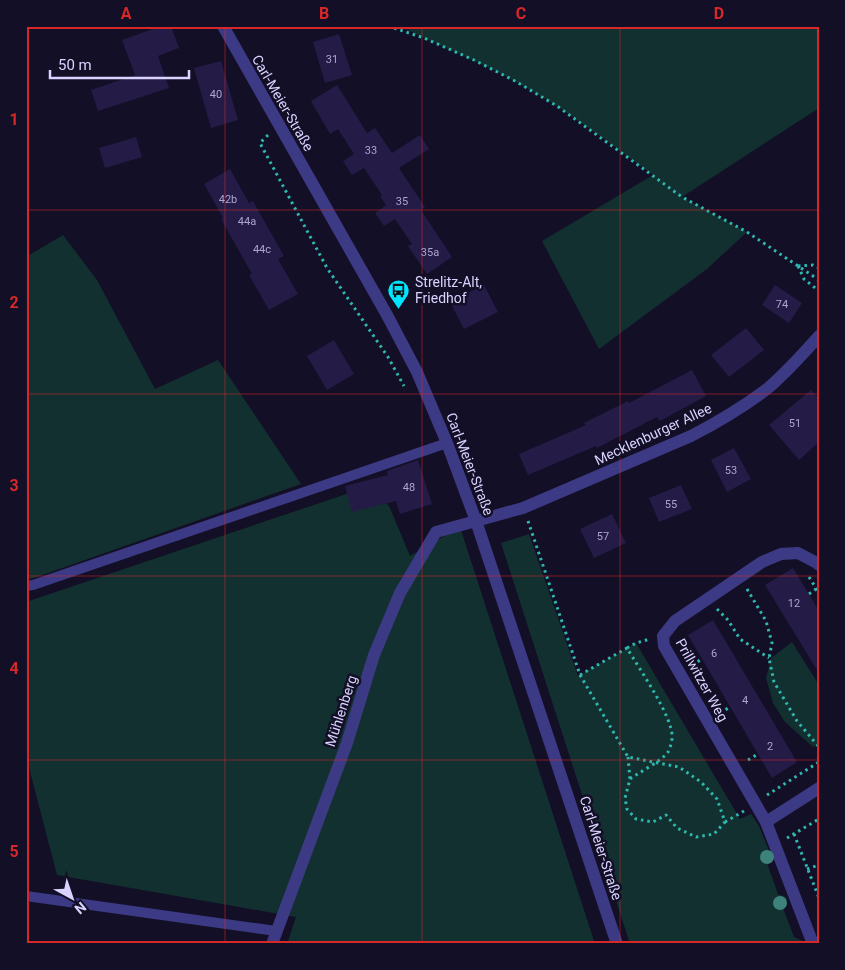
<svg xmlns="http://www.w3.org/2000/svg" width="845" height="970" font-family="Roboto,sans-serif">
<rect width="100%" height="100%" fill="#130f26"/>
<g fill="#12302f">
<path d="M 400,26 L 819,26 L 819,108 L 682,197 L 747,232 L 707,269 L 599,349 L 542,241 L 653,175 C 608,142 563,107 514,81 C 477,60 438,46 400,26 Z"/>
<path d="M 63,235 L 97,280 L 155,389 L 218,360 L 301,484 L 31,579 L 26,579 L 26,257 Z"/>
<path d="M 373,485 L 390,508 L 410,556 L 460,527 L 595,944 L 287,944 L 296,917 L 57,875 L 26,756 L 26,602 Z"/>
<path d="M 529,534 L 578,676 L 636,643 L 740,819 L 751,814 L 759,826 L 772,858 L 767,863 L 778,894 L 786,897 L 787,900 L 783,908 L 794,937 L 803,941 L 803,944 L 630,944 L 501,543 Z"/>
<path d="M 792,642 L 819,685 L 819,743 L 813,747 L 785,722 L 773,703 L 766,678 L 771,658 Z"/>
</g>
<g fill="#241b47">
<path d="M 161,26 L 171,26 L 179,48 L 158,56 L 169,88 L 98,111 L 91,90 L 135,75 L 122,40 Z"/>
<path d="M 339,34 L 352,75 L 325,83 L 313,42 Z"/>
<path d="M 221,61 L 238,120 L 211,128 L 194,68 Z"/>
<path d="M 337,85 L 367,133 L 375,128 L 392,153 L 420,135 L 429,149 L 399,168 L 425,207 L 421,210 L 452,257 L 427,274 L 408,246 L 412,244 L 395,219 L 384,226 L 375,213 L 386,205 L 380,196 L 382,195 L 364,168 L 352,175 L 343,161 L 354,154 L 338,129 L 330,134 L 311,101 Z"/>
<path d="M 136,137 L 142,157 L 105,168 L 99,148 Z"/>
<path d="M 230,169 L 249,203 L 253,201 L 284,256 L 278,259 L 298,294 L 269,310 L 249,275 L 252,274 L 221,219 L 223,218 L 204,184 Z"/>
<path d="M 484,285 L 498,312 L 464,329 L 450,302 Z"/>
<path d="M 775,285 L 802,303 L 789,323 L 762,305 Z"/>
<path d="M 746,328 L 764,350 L 729,377 L 711,355 Z"/>
<path d="M 334,340 L 354,374 L 327,390 L 307,356 Z"/>
<path d="M 692,370 L 706,396 L 660,421 L 657,417 L 597,448 L 596,446 L 528,475 L 519,454 L 586,425 L 584,423 L 628,401 L 629,403 Z"/>
<path d="M 811,390 L 819,399 L 819,442 L 799,460 L 769,425 Z"/>
<path d="M 734,448 L 751,479 L 727,492 L 711,460 Z"/>
<path d="M 418,460 L 432,504 L 400,514 L 396,501 L 352,512 L 345,486 L 388,475 L 387,471 Z"/>
<path d="M 681,485 L 692,509 L 659,522 L 649,498 Z"/>
<path d="M 612,514 L 626,543 L 594,558 L 580,529 Z"/>
<path d="M 793,568 L 819,611 L 819,673 L 765,585 Z"/>
<path d="M 713,620 L 797,762 L 772,778 L 688,635 Z"/>
</g>
<g fill="none" stroke-linecap="round" stroke-linejoin="round">
<g stroke="#2fb8b0" stroke-width="3" stroke-dasharray="2.5 4" stroke-linecap="butt">
<path d="M 388,26 L 424,38 L 474,60 L 515,81 L 557,106 L 682,197 L 747,232 L 819,280"/>
<path d="M 268,135 L 260,143 L 327,268 L 388,357 L 404,386"/>
<path d="M 798,266 L 804,279 L 819,291"/>
<path d="M 798,266 L 813,265 L 819,268"/>
<path d="M 528,521 L 580,675 L 628,757 L 679,767 L 701,782 L 717,799 L 725,822 L 714,834 L 696,837 L 677,828 L 666,815 L 653,822 L 636,819 L 627,809 L 625,798 L 630,779 L 628,757"/>
<path d="M 809,577 L 819,593"/>
<path d="M 747,589 L 766,621 L 772,643 L 769,658 L 774,682 L 797,721 L 819,747"/>
<path d="M 809,594 L 816,589"/>
<path d="M 717,609 L 728,620 L 740,639 L 769,658"/>
<path d="M 627,648 L 636,643 L 650,639"/>
<path d="M 692,665 L 702,659"/>
<path d="M 580,675 L 627,648 C 638,667 674,718 672,738 C 672,741 670,749 668,752 C 663,760 638,773 630,779"/>
<path d="M 720,713 L 730,707"/>
<path d="M 748,760 L 758,754"/>
<path d="M 767,795 L 819,762"/>
<path d="M 725,822 L 744,811"/>
<path d="M 794,834 L 819,898"/>
<path d="M 787,838 L 819,819"/>
<path d="M 807,869 L 819,865"/>
</g>
<g stroke="#3d3a85" stroke-width="10">
<path d="M 26,586 L 33,585 L 447,443"/>
<path d="M 26,896 L 276,931"/>
</g>
<g stroke="#3d3a85" stroke-width="12">
<path d="M 766,822 L 664,646 L 663,636 L 675,621 L 762,562 L 781,554 L 798,553 L 817,563 L 819,565"/>
<path d="M 272,944 L 347,743 L 374,655 L 400,593 L 436,532 L 523,508 L 691,436 C 718,422 743,407 767,389 C 786,373 803,354 819,336"/>
<path d="M 813,944 L 766,822 L 819,788"/>
</g>
<path stroke="#3d3a85" stroke-width="12" d="M 223,26 L 387,315 L 417,372 L 447,443 L 476,521 L 617,944"/>
</g>
<g fill="#3d827b">
<circle cx="767" cy="857" r="7"/>
<circle cx="780" cy="903" r="7"/>
</g>
<path fill="none" stroke="#d62828" stroke-width="1" stroke-opacity="0.55" d="M 225,26 L 225,944M 422,26 L 422,944M 620,26 L 620,944M 26,210 L 819,210M 26,394 L 819,394M 26,576 L 819,576M 26,760 L 819,760"/>
<defs>
<symbol id="bus-pin" viewBox="-11 -11 22 30"><path d="M0 17L-7.5 6A9.5 9.5 0 1 1 7.5 6Z" fill="#00e5ff" stroke="#130f26"/><path d="M-5-6H5V4H4V6H2V4H-2V6H-4V4H-5ZM-3.5-4V0h7V-4ZM-3.5 1.2v1.5H-2V1.2ZM2 1.2v1.5H3.5V1.2Z" fill="#111"/></symbol>
</defs>
<g fill-rule="evenodd">
<use href="#bus-pin" x="386" y="278" width="25" height="34"/>
</g>
<g text-anchor="middle" stroke-width="5" stroke-linejoin="round" paint-order="stroke">
<g font-size="11" fill="#aca6d1">
<text x="332" y="63">31</text>
<text x="216" y="98">40</text>
<text x="371" y="154">33</text>
<text x="228" y="203">42b</text>
<text x="402" y="205">35</text>
<text x="247" y="225">44a</text>
<text x="262" y="253">44c</text>
<text x="430" y="256">35a</text>
<text x="782" y="308">74</text>
<text x="795" y="427">51</text>
<text x="731" y="474">53</text>
<text x="409" y="491">48</text>
<text x="671" y="508">55</text>
<text x="603" y="540">57</text>
<text x="794" y="607">12</text>
<text x="714" y="657">6</text>
<text x="745" y="704">4</text>
<text x="770" y="750">2</text>
</g>
<g font-size="14" fill="#d9d4ff" stroke="#130f26">
<text transform="translate(283 103) rotate(60)" y="5">Carl-Meier-Straße</text>
<text transform="translate(653 434) rotate(-25)" y="5">Mecklenburger Allee</text>
<text transform="translate(470 464) rotate(69)" y="5">Carl-Meier-Straße</text>
<text transform="translate(702 680) rotate(61)" y="5">Prillwitzer Weg</text>
<text transform="translate(341 711) rotate(-72)" y="5">Mühlenberg</text>
<text transform="translate(601 848) rotate(72)" y="5">Carl-Meier-Straße</text>
</g>
<g font-size="14" fill="#d9d4ff" stroke="#130f26" text-anchor="start">
<text x="415" y="287">Strelitz-Alt,<tspan x="415" dy="16">Friedhof</tspan></text>
</g>
</g>
<rect width="845" height="970" fill="none" stroke="#130f26" stroke-width="55"/>
<g transform="translate(72 898) rotate(140)" stroke="#130f26" stroke-width="4" paint-order="stroke">
<path d="M0-4L9 19L0 12L-9 19Z" fill="#d9d4ff"/>
<text y="-8" font-size="14" font-weight="bold" text-anchor="middle" fill="#d9d4ff">N</text>
</g>
<path d="M50 70v8h139v-8" fill="none" stroke="#d9d4ff" stroke-width="2.5"/>
<text x="58" y="70" font-size="15" fill="#d9d4ff" stroke="#130f26" stroke-width="4" paint-order="stroke">50 m</text>
<rect x="28" y="28" width="790" height="914" fill="none" stroke="#d62828" stroke-width="2"/>
<g font-size="16" text-anchor="middle" font-weight="bold" fill="#d62828">
<text x="126" y="19">A</text>
<text x="324" y="19">B</text>
<text x="521" y="19">C</text>
<text x="719" y="19">D</text>
<text x="14" y="125">1</text>
<text x="14" y="308">2</text>
<text x="14" y="491">3</text>
<text x="14" y="674">4</text>
<text x="14" y="857">5</text>
</g>
</svg>
